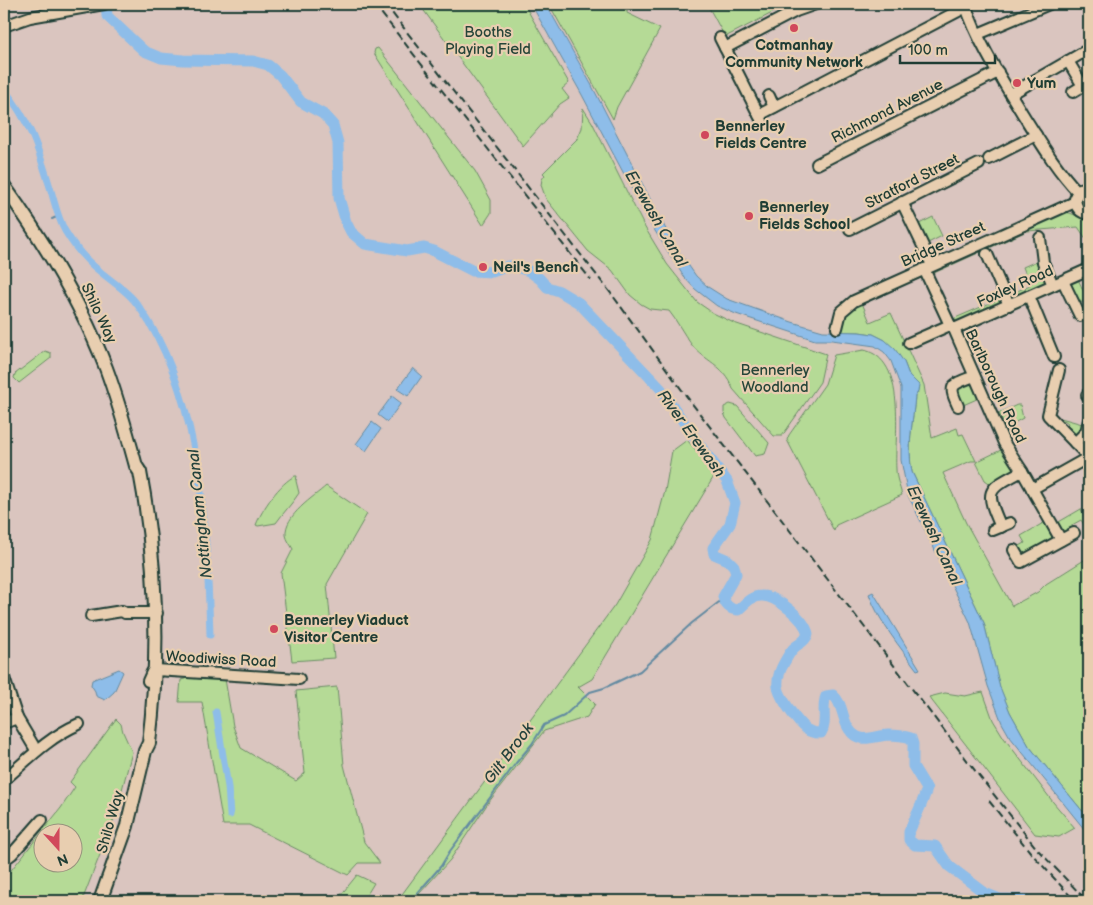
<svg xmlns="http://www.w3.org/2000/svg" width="1093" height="905" font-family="'Balsamiq Sans',sans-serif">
<rect width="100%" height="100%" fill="#dac5bf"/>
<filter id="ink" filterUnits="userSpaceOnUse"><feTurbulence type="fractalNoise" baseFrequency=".02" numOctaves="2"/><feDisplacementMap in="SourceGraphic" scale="10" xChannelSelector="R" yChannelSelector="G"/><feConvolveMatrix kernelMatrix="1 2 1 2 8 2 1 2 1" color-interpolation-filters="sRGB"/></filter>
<g filter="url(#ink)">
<g fill="#b5da96" stroke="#6a8c65" fill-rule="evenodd">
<path d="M 419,4 L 524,4 L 569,83 L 562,89 L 569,98 L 560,104 L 523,146 Z"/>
<path d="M 549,4 L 627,4 L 627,13 L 660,29 L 617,107 L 613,119 Z"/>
<path d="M 707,4 L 790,4 L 725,37 Z"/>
<path d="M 378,48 L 475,171 L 491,200 L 491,213 L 483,225 L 374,53 L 375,49 Z"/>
<path d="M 583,108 L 592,122 L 644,226 L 667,264 L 697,302 L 713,313 L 734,323 L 826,354 L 820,382 L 782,436 L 774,436 L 733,389 C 723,363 705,362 691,344 C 683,333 677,321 669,311 L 650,309 L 641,304 L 630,295 L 612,270 L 588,251 L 546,199 L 541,185 L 542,179 L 545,175 L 543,173 L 577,139 L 582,128 Z"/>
<path d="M 1089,190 L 1089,211 L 1083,208 L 1079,197 L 1080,194 Z"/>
<path d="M 1064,212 C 1071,212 1082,219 1089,221 L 1089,243 L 1078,227 L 1027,231 L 934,273 L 935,269 Z"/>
<path d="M 933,217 L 942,236 L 928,243 L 919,224 Z"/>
<path d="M 1039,260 L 1049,283 L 1010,299 L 1009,295 L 1030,285 L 1023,267 Z"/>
<path d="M 1078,279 L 1087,299 L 1083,301 L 1083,302 L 1078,303 L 1067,284 Z"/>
<path d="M 1002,298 L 1003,304 L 956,323 L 953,319 Z"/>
<path d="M 862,303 L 870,322 L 891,313 L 924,385 L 932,438 L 957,428 L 959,435 L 963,434 L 976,461 L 971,461 L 943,473 L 966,523 L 1012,606 L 1038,592 L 1046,584 L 1089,557 L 1089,819 L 1029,746 L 1010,712 L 1000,688 L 984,623 L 912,472 C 907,447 913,422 915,396 L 918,392 L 914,380 L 909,375 L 904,362 L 885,340 L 873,334 L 859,332 L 840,332 C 843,317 848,310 862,303 Z"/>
<path d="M 864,350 C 908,360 894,436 896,469 C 896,478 900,487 902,495 L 836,525 L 834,531 L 787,440 L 789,435 L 825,384 L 834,355 Z"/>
<path d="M 45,351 L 51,353 L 51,358 L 19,383 L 14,378 L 15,374 Z"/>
<path d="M 971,380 L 979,398 L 961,406 L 954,389 Z"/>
<path d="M 730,404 L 737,406 L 769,443 L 765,454 L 755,456 L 726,418 L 724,413 L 724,407 Z"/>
<path d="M 1017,405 L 1020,405 L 1023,418 L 1005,428 L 999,413 Z"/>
<path d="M 1050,415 L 1086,425 L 1075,437 L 1066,427 L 1068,423 L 1064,420 L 1061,422 Z"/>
<path d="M 687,440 L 716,473 L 592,679 L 578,687 L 595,704 L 587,717 L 544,731 L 488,803 L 450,860 L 419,894 L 416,901 L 397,901 L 615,605 L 652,540 L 665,491 L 672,451 Z"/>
<path d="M 1003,449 L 1014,468 L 992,485 L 985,480 L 976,462 Z"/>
<path d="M 295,476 L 297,476 L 296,481 L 299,493 C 292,504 283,513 276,523 L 258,526 L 256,525 C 262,509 280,483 295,476 Z"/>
<path d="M 326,486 L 367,514 L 327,584 L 334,658 L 292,661 L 281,573 L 293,549 C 290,544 287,540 286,535 C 284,515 314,497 326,486 Z"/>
<path d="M 1081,509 L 1089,527 L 1086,528 L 1081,520 L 1072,525 L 1073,528 L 1063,532 L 1057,523 Z"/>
<path d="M 1045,522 L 1054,537 L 1052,540 L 1024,555 L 1018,547 L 1025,543 L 1021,536 Z"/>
<path d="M 192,677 L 225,679 L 233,726 L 241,748 L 296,781 L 305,773 L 296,691 L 337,687 L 344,765 L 364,842 L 380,863 L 359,863 L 348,875 L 249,825 L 223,825 L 202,702 L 179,702 L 181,680 Z"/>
<path d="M 983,692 L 993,720 L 1004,738 L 1053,802 L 1075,828 L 1059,837 L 1035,834 L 929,697 L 945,693 L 965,696 Z"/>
<path d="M 116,719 L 121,724 L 123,732 L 132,752 L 115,816 L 82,901 L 4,901 L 4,879 L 61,808 L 75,787 L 70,782 ZM 42,832 L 72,832 L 72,862 L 42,862 Z"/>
<path d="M 357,875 L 374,883 L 363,901 L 336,901 Z"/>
</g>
<g fill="#8ebde9" stroke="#628aa1">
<path d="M 531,4 L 546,4 L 591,84 L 662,222 L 675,246 L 696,276 L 708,287 L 727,299 L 792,322 L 823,331 L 859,332 L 873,334 L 885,340 L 895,349 L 904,362 L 909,375 L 919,385 L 918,392 L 915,396 C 913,422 907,447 912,472 L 984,623 L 1000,687 L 1010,712 L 1029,746 L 1089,819 L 1089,835 L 1010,737 L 1002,723 L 988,686 L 970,622 L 908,495 L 901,460 L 901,388 L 891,361 L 884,352 L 875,346 L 832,340 L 815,340 L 736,314 L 717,306 L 695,289 L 684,277 L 650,223 L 581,93 Z"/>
<path d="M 413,368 L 422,376 L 408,396 L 397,389 Z"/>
<path d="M 392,396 L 401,403 L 387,422 L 378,415 Z"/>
<path d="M 372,422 L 381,429 L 366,451 L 356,444 Z"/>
<path d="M 873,592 L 920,669 L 917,670 C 900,647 879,622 869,594 Z"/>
<path d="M 119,669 L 123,672 L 114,692 L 105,700 L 96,696 L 95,691 L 91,685 L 92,680 Z"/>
</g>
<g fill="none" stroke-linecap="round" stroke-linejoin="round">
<g stroke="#628aa1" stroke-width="2">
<path d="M 52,219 L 59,216"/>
<path d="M 412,901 L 416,895 L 441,866 L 450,851 L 516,763 L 532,744 L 544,725 L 564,716 L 590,692 L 604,688 L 640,671 L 692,623 L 723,599"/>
</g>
<g stroke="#8ebde9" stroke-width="7">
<path d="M 4,89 C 30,122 37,145 49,184 C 54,199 57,217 65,231 C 71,241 79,252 88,261 C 101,274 118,284 131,297 C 138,304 144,314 149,322 C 202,410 207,534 210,635"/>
<path d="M 216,712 L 228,787 L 230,815"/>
</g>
<path stroke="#8ebde9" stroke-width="11" d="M 106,4 L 107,16 L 144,51 L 161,58 L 183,60 L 253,61 L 268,65 L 280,75 L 301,102 L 323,114 L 333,125 L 338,143 L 339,198 L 346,222 L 351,232 L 365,244 L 407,251 L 424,248 L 434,251 L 473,271 L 492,272 L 508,266 L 513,266 L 529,271 L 540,279 L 547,287 L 559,291 L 579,303 L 661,389 L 696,440 L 727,481 L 735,503 L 730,524 L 713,548 L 714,554 L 728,560 L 734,566 L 736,574 L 723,597 C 725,605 730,610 738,610 C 745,604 751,596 761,596 C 776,595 805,619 808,634 C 805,642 801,642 795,647 C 790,651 787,658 784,663 C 771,686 780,696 794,716 C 802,726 807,734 821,733 C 828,723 821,707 826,696 L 833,695 C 843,703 842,719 849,729 C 859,745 874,736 888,735 C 896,735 904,736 911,738 L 913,744 L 913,766 L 927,789 L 921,805 L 909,832 L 909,840 L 915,845 L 935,846 L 949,866 L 985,893 L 1000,899 L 1028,900 L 1029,901"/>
<defs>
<g id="minor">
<path d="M 965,4 C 978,43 1001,78 1022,113 C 1039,140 1056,169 1078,192"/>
<path d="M 4,26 L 30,17 L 104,4"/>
<path d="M 978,34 L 1049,4"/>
<path d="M 720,38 L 763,123"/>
<path d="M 725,48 L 796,11 L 816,4"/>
<path d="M 1068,61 L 1083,86"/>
<path d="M 1073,92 L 1089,82"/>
<path d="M 1011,94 L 1089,49"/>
<path d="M 769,96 L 774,107"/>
<path d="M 759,115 L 966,7"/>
<path d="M 989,159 L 1036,135"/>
<path d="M 817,164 L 998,72"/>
<path d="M 1089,187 L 1080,189 L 1075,199 C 1076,208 1080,213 1089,214"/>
<path d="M 902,202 L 932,265"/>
<path d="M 850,229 L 979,164"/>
<path d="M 1040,238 L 1043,262 L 1053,285"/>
<path d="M 987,254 L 1009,305"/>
<path d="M 924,269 L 950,325 L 954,329 L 1004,443 L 1022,471 L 1061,540"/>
<path d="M 1063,281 L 1080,316"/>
<path d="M 1029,296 L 1054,357"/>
<path d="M 837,328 L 841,312 L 854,301 L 1075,202"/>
<path d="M 954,329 L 1089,269"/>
<path d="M 909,343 L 950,325"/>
<path d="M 1059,370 L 1048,415 L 1083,451 L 1089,460"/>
<path d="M 1087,395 L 1089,396"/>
<path d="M 958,406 C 947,383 953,385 974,376"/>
<path d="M 1075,443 L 1086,432 L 1089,420"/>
<path d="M 1032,489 L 1089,457"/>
<path d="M 1001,527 C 984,489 987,490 1022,471"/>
<path d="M 993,530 L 1010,523"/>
<path d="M 1014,550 L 1021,562 L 1074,533"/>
<path d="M 91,616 L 122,611 L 125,613 L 157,613"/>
<path d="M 4,678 L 17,718 L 36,750"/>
<path d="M 148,681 L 152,672 L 156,670 L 299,679"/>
<path d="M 4,723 L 17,718"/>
<path d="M 4,780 C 28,759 49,737 79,724"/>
<path d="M 4,860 L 12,854 L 42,820"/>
</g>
<path id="major" d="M 4,186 C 45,243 81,303 106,368 C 118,400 127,433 136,466 L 140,472 C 157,562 160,651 149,743 L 145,751 L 127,826 L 100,901"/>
</defs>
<use href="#minor" stroke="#1f3d34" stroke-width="14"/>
<use href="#major" stroke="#1f3d34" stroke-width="16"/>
<use href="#minor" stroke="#e8ceb0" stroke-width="10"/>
<use href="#major" stroke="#e8ceb0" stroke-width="12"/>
<g stroke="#1f3d34" stroke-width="2" stroke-dasharray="8 4" stroke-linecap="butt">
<path d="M 374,4 L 591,280"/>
<path d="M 385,4 L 613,296 L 690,401 L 980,777 L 1037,849 L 1087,901"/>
<path d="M 989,801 L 1031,853 L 1075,901"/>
</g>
</g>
</g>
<g fill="#d1495b" stroke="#e8ceb0" stroke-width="2">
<circle cx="794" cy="28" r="5"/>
<circle cx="1017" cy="83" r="5"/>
<circle cx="705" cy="135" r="5"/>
<circle cx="749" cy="216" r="5"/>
<circle cx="483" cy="267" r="5"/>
<circle cx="274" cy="629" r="5"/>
</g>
<g text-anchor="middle" stroke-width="4.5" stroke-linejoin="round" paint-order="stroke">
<g font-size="15" fill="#264539" stroke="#e8ceb0">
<text x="488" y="37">Booths<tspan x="488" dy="17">Playing Field</tspan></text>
<text x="775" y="375">Bennerley<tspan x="775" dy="17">Woodland</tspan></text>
</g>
<g font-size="15" font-weight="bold" fill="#1f3d34" stroke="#e8ceb0" text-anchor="start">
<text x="794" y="50" text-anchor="middle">Cotmanhay<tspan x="794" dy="17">Community Network</tspan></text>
<text x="1027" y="88">Yum</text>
<text x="715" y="131">Bennerley<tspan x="715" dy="17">Fields Centre</tspan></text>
<text x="759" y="212">Bennerley<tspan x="759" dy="17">Fields School</tspan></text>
<text x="493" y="272">Neil's Bench</text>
<text x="284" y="625">Bennerley Viaduct<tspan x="284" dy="17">Visitor Centre</tspan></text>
</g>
<g font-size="15" fill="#1f3d34" stroke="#e8ceb0">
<text transform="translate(887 111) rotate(-27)" y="5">Richmond Avenue</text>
<text transform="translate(912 181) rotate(-27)" y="5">Stratford Street</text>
<text transform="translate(943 244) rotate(-24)" y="5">Bridge Street</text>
<text transform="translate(1015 286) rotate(-24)" y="5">Foxley Road</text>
<text transform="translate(99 313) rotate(65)" y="5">Shilo Way</text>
<text transform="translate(996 386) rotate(65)" y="5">Barlborough Road</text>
<text transform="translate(221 659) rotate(3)" y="5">Woodiwiss Road</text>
<text transform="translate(110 822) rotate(-74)" y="5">Shilo Way</text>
</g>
<g font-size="16" font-style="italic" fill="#25433d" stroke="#e8ceb0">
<text transform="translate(657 218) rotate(60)" y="6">Erewash Canal</text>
<text transform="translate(692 433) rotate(54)" y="6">River Erewash</text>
<text transform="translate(199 514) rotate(-96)" y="6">Nottingham Canal</text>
<text transform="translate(935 535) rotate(65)" y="6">Erewash Canal</text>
<text transform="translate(508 753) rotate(-53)" y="6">Gilt Brook</text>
</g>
</g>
<rect width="1093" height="905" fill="none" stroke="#e8ceb0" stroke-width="20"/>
<rect x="10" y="10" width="1073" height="885" fill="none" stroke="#1f3d34" stroke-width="2" filter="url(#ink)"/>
<g transform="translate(58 848) rotate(159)"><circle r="24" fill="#e8ceb0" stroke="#98947e"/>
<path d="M0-4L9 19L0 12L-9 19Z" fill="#d1495b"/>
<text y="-8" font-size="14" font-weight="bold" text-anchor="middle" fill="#1f3d34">N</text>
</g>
<path d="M900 55v8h95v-8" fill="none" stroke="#1f3d34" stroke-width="2.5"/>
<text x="908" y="55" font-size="15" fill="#1f3d34" stroke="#e8ceb0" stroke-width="4" paint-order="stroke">100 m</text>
</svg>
